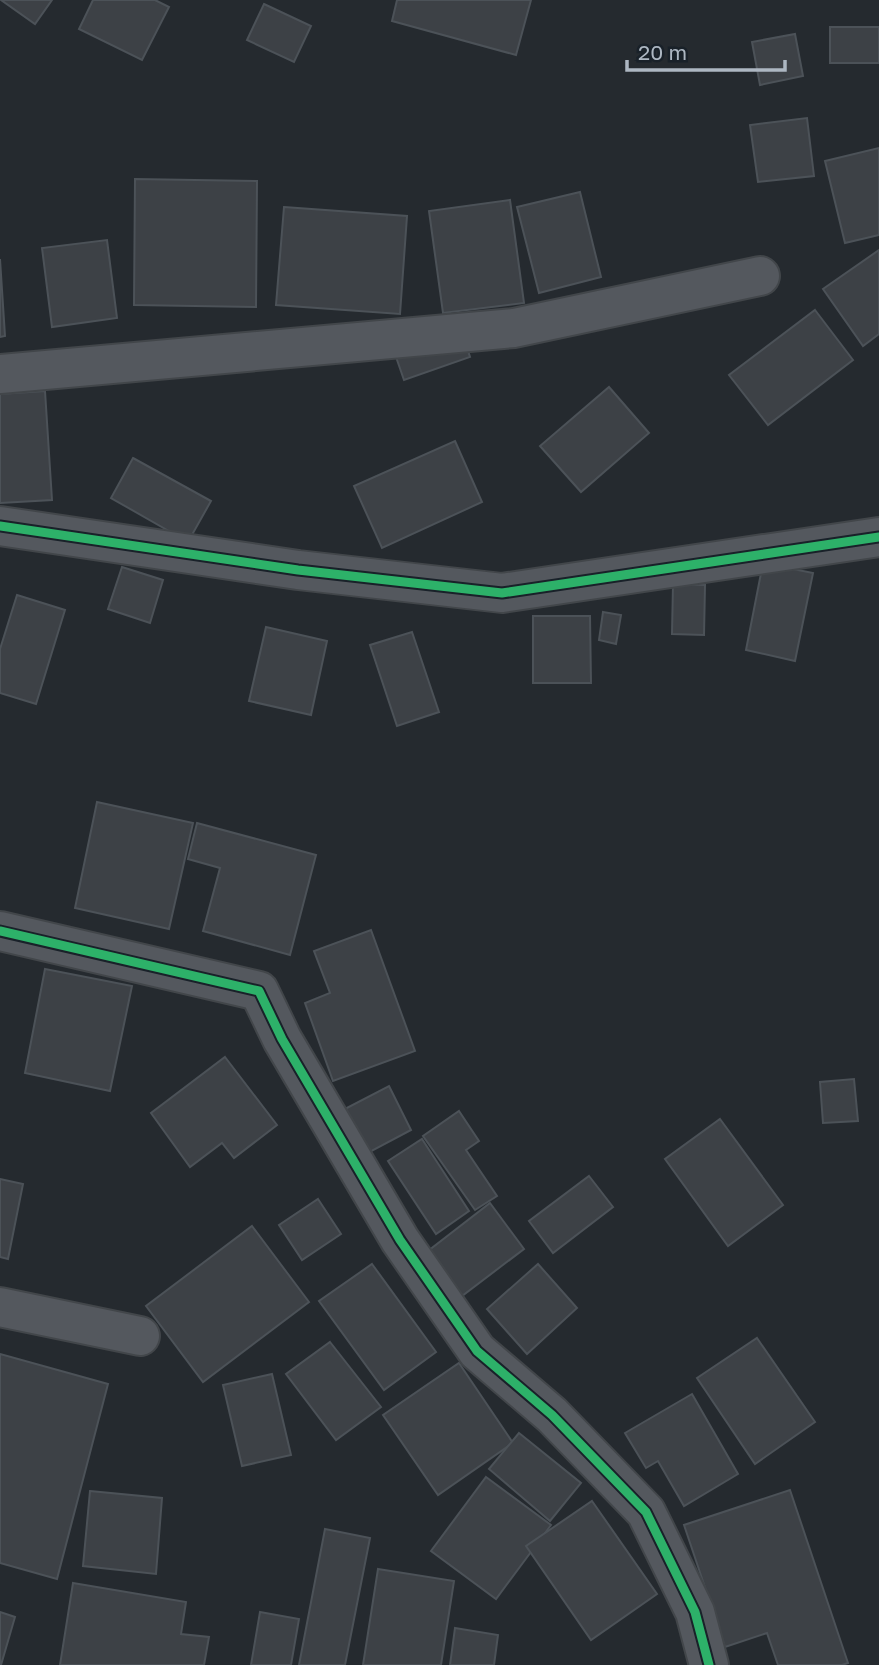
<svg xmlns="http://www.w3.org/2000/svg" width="879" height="1665" font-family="'Golos Text',sans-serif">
<rect width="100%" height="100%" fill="#252a2f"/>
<g fill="#3d4146" stroke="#4c5258" stroke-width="2">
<path d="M 1,0 L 52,0 L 35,24 Z"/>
<path d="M 93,0 L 155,0 L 169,7 L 142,60 L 79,29 Z"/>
<path d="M 397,0 L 531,0 L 516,55 L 392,21 Z"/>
<path d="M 264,4 L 311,26 L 294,62 L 247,40 Z"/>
<rect x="830" y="27" width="49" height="36"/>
<path d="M 795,34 L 803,76 L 760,85 L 752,42 Z"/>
<path d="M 807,118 L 814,176 L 758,182 L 750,125 Z"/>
<path d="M 879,148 L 879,235 L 845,243 L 825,161 Z"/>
<path d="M 135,179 L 257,181 L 256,307 L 134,305 Z"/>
<path d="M 580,192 L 601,277 L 539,293 L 517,207 Z"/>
<path d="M 510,200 L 524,303 L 443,313 L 429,211 Z"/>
<path d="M 284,207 L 407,216 L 400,314 L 276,305 Z"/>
<path d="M 107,240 L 117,318 L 52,327 L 42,248 Z"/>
<path d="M 879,250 L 879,334 L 863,346 L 823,289 Z"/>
<path d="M 0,259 L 5,336 L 0,337 Z"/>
<path d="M 815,310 L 853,360 L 768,425 L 729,375 Z"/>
<path d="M 463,335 L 470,357 L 404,380 L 396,357 Z"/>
<path d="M 609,387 L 649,433 L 581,492 L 540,446 Z"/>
<path d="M 45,391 L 52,500 L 0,503 L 0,394 Z"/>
<path d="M 455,441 L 482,502 L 382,548 L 354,486 Z"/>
<path d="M 133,458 L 211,501 L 188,542 L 111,498 Z"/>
<path d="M 763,563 L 813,573 L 795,661 L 746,650 Z"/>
<path d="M 122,567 L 163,580 L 150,623 L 108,609 Z"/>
<path d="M 673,584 L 705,585 L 704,635 L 672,634 Z"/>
<path d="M 17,595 L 65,610 L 36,704 L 0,693 L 0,649 Z"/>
<path d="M 603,612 L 621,615 L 616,644 L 599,640 Z"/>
<path d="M 533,616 L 590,616 L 591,683 L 533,683 Z"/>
<path d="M 266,627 L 327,641 L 311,715 L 249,701 Z"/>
<path d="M 412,632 L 439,712 L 397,726 L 370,645 Z"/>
<path d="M 97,802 L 193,823 L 169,929 L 75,908 Z"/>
<path d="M 197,823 L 316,855 L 290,955 L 203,931 L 220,868 L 188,859 Z"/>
<path d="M 371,930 L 415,1051 L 333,1081 L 305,1003 L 330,993 L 314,951 Z"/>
<path d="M 45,969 L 132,986 L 110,1091 L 25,1073 Z"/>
<path d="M 225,1057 L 277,1125 L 234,1158 L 222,1143 L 190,1167 L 151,1113 Z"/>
<path d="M 854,1079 L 858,1121 L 823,1123 L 820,1082 Z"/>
<path d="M 389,1086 L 411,1130 L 364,1155 L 341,1111 Z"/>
<path d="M 459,1111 L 479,1141 L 466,1150 L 497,1196 L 475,1210 L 423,1136 Z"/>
<path d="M 720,1119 L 783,1205 L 728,1246 L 665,1159 Z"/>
<path d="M 422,1139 L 469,1211 L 436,1234 L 388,1161 Z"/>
<path d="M 589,1176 L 613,1207 L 553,1253 L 529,1221 Z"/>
<path d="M 0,1179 L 23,1184 L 8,1259 L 0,1257 Z"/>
<path d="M 318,1199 L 341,1234 L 302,1260 L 279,1225 Z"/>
<path d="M 490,1203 L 524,1249 L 462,1296 L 428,1251 Z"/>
<path d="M 252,1226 L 309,1302 L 203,1382 L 146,1306 Z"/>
<path d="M 372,1264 L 436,1352 L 384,1390 L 319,1301 Z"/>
<path d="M 538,1264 L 577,1308 L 527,1354 L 487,1309 Z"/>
<path d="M 757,1338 L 815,1422 L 755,1464 L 697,1378 Z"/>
<path d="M 330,1342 L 381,1407 L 336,1440 L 286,1374 Z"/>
<path d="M 0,1354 L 108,1384 L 57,1579 L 0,1563 Z"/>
<path d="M 459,1363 L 513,1443 L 438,1495 L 383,1415 Z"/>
<path d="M 272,1374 L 291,1455 L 242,1466 L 223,1385 Z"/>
<path d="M 692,1394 L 738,1474 L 684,1506 L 658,1461 L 646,1468 L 625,1433 Z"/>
<path d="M 519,1433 L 581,1483 L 550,1521 L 489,1469 Z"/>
<path d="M 486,1477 L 551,1525 L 496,1599 L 431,1551 Z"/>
<path d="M 790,1490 L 848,1663 L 842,1665 L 778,1665 L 767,1633 L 725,1647 L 684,1525 Z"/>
<path d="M 90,1491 L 162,1498 L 156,1574 L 83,1566 Z"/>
<path d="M 592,1501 L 657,1594 L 591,1640 L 526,1546 Z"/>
<path d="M 325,1529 L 370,1538 L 345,1665 L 299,1665 Z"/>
<path d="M 378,1569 L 454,1581 L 441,1665 L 363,1665 Z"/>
<path d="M 73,1583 L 186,1602 L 181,1634 L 209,1637 L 204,1665 L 60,1665 Z"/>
<path d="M 0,1612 L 15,1617 L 1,1665 L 0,1665 Z"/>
<path d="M 260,1612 L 299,1619 L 291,1665 L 251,1665 Z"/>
<path d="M 455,1628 L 498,1635 L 494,1665 L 450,1665 Z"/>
</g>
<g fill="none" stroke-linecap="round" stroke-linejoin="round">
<defs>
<g id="street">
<path d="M 0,374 L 514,328 L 760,276"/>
<path d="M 0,526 L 298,570 L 502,593 L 879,537"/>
<path d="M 0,931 L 259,991 L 282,1039 L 400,1240 L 477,1351 L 552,1415 L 646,1512 L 695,1612 L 709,1665"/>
<path d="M 0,1307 L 140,1336"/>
</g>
</defs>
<use href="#street" stroke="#42464a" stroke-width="42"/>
<use href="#street" stroke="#54585e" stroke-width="38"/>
<defs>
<g id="cycleway">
<path d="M 0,526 L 298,570 L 502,593 L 879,537"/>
<path d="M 0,931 L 259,991 L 282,1039 L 400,1240 L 477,1351 L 552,1415 L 646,1512 L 695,1612 L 709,1665"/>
</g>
</defs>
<use href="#cycleway" stroke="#192129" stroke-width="13"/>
<use href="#cycleway" stroke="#2db169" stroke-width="9"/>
</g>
<path d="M627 60v10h158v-10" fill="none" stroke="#adb7c2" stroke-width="3.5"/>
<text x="638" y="60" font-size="21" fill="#adb7c2" stroke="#192129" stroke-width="5" paint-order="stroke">20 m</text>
</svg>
